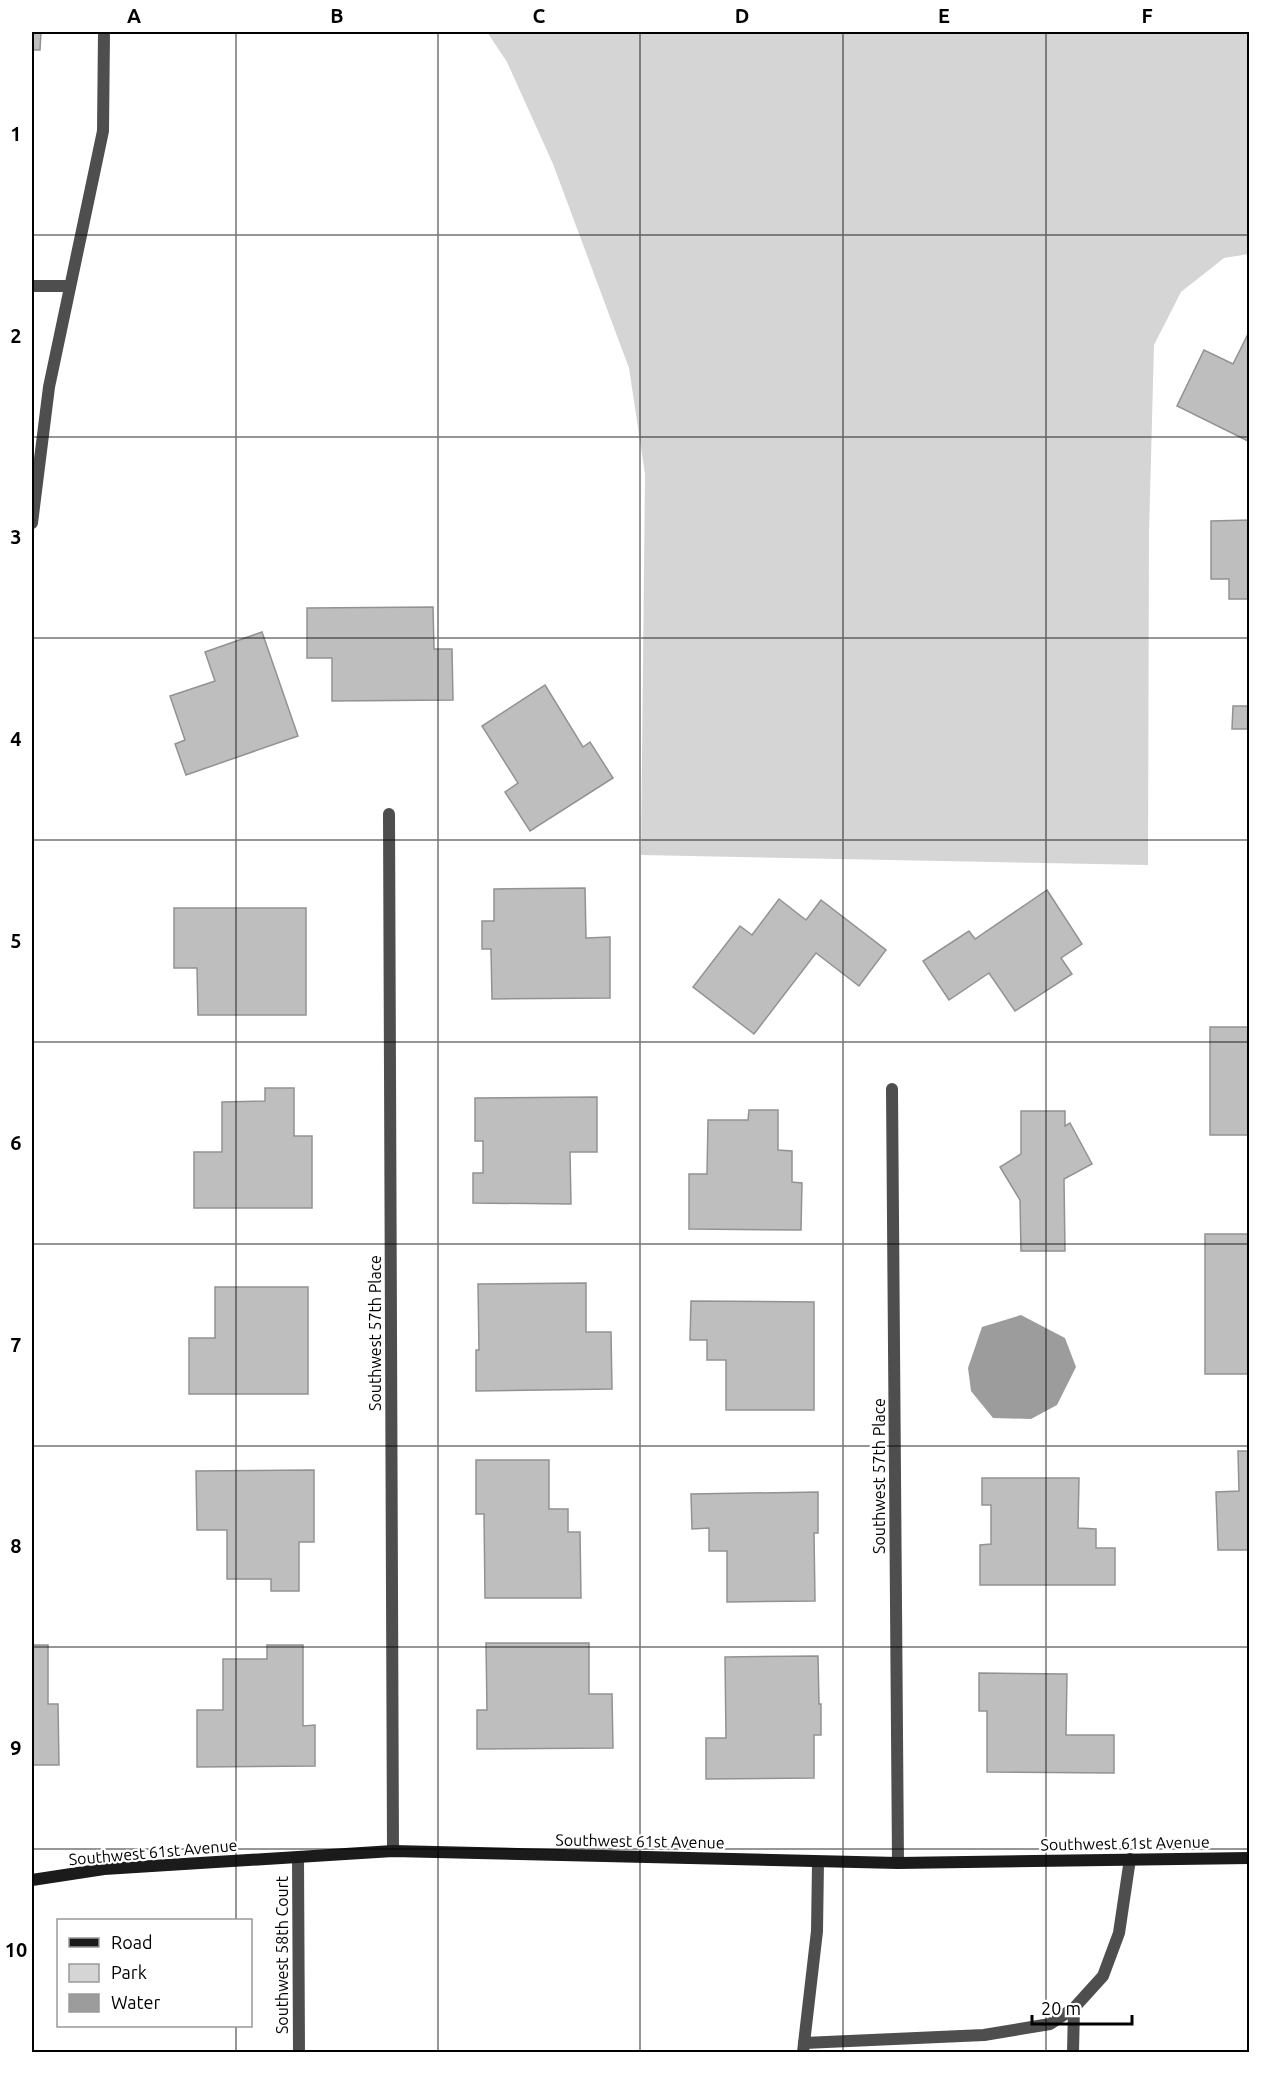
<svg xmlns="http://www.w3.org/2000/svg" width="1281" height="2084" font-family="Ubuntu,sans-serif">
<rect width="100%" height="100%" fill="#fff"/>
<path fill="#d5d5d5" d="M 487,32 L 1249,32 L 1249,254 L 1224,258 L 1181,292 L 1154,345 L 1149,533 L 1148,865 L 641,855 L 645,474 L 629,368 L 553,164 L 507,62 Z"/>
<path fill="#9c9c9c" d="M 1021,1315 L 1065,1338 L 1076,1367 L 1057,1405 L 1031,1419 L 993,1418 L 971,1391 L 968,1368 L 982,1327 Z"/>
<g fill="#bebebe" stroke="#929292" stroke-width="1.5">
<path d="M 32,32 L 41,32 L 40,50 L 32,50 Z"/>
<path d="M 1250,330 L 1250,442 L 1177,406 L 1204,350 L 1233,364 Z"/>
<path d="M 1250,520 L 1250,599 L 1229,599 L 1229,579 L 1211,579 L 1211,521 Z"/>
<path d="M 433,607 L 434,649 L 452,649 L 453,700 L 332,701 L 332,658 L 307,658 L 307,608 Z"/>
<path d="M 262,632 L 298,736 L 186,775 L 175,744 L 185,740 L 170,696 L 215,681 L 205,652 Z"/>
<path d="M 545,685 L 583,747 L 590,742 L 613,778 L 530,831 L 505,792 L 518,783 L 482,726 Z"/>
<path d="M 1233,706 L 1250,706 L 1250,729 L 1232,729 Z"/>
<path d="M 585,888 L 586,938 L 610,937 L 610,998 L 492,999 L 491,949 L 482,949 L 482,921 L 494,921 L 494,889 Z"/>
<path d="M 1047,890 L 1082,944 L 1061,958 L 1072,974 L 1015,1011 L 989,973 L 949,1000 L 923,961 L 969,931 L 975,939 Z"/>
<path d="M 779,899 L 806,920 L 821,900 L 886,950 L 859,986 L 816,953 L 754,1034 L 693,987 L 740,926 L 752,935 Z"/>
<path d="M 174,908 L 306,908 L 306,1015 L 198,1015 L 197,968 L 174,968 Z"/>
<rect x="1210" y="1027" width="40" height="108"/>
<path d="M 265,1088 L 294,1088 L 294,1136 L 312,1136 L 312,1208 L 194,1208 L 194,1152 L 222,1152 L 222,1102 L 265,1101 Z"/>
<path d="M 597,1097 L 597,1152 L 570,1152 L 571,1204 L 473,1203 L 473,1173 L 483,1173 L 483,1141 L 475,1141 L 475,1098 Z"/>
<path d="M 749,1110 L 778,1110 L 778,1150 L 792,1151 L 792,1182 L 802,1183 L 801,1230 L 689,1229 L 689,1174 L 707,1174 L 708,1120 L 748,1120 Z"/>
<path d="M 1021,1111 L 1065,1111 L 1065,1126 L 1070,1123 L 1092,1164 L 1064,1179 L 1065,1251 L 1021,1251 L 1020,1200 L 1000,1167 L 1021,1154 Z"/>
<rect x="1205" y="1234" width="45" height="140"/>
<path d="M 586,1283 L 586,1332 L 611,1332 L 612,1389 L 476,1391 L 476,1350 L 479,1350 L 478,1284 Z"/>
<path d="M 215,1287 L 308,1287 L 308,1394 L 189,1394 L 189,1338 L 215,1338 Z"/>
<path d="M 691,1301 L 814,1302 L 814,1410 L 726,1410 L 726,1360 L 707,1360 L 707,1340 L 690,1340 Z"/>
<path d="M 1238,1451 L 1250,1451 L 1250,1550 L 1218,1550 L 1216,1492 L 1239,1491 Z"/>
<path d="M 476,1460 L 549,1460 L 549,1509 L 568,1509 L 568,1532 L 580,1532 L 581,1598 L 485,1598 L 484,1514 L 476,1514 Z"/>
<path d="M 314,1470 L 314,1542 L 299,1542 L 299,1591 L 271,1591 L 271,1579 L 227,1579 L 227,1530 L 197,1530 L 196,1471 Z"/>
<path d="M 982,1478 L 1079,1478 L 1078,1528 L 1096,1529 L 1096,1548 L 1115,1548 L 1115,1585 L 980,1585 L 980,1545 L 991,1544 L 991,1505 L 982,1505 Z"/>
<path d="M 818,1492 L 818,1533 L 814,1533 L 815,1601 L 727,1602 L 727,1551 L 709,1551 L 709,1528 L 692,1529 L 691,1494 Z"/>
<path d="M 486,1643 L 589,1643 L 589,1694 L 612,1694 L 613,1748 L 477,1749 L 477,1710 L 487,1710 Z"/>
<path d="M 32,1645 L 48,1645 L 48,1704 L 58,1704 L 59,1765 L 32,1765 Z"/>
<path d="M 267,1645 L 303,1645 L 303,1726 L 315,1725 L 315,1766 L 197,1767 L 197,1710 L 223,1710 L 223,1659 L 267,1659 Z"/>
<path d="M 818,1656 L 819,1704 L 821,1704 L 821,1735 L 814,1735 L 814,1778 L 706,1779 L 706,1738 L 726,1738 L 725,1657 Z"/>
<path d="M 979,1673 L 1067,1674 L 1066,1735 L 1114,1735 L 1114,1773 L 987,1772 L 987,1711 L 979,1711 Z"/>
</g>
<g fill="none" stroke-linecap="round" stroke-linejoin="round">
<g stroke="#4e4e4e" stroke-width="12">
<path d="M 32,286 L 70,286"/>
<path d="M 32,523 L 49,387 L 103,131 L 104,32"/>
<path d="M 804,2043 L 984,2035 L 1050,2024 L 1074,2008 L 1103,1976 L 1119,1933 L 1130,1859"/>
<path d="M 803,2052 L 817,1931 L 818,1862"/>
<path d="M 1073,2052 L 1074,2008"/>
</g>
<g stroke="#4e4e4e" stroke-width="12">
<path d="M 389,814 L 393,1851"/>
<path d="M 892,1089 L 898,1863"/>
<path d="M 298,1858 L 299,2052"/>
</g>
<path stroke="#1b1b1b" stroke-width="12" d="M 32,1880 L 104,1869 L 393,1851 L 898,1863 L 1250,1858"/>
</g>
<path fill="none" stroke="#000" stroke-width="1.5" stroke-opacity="0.55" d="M 236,32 L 236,1920M 438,32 L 438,2052M 640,32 L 640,2052M 843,32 L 843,2052M 1046,32 L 1046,2052M 32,235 L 1250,235M 32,437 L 1250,437M 32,638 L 1250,638M 32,840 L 1250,840M 32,1042 L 1250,1042M 32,1244 L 1250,1244M 32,1446 L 1250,1446M 32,1647 L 1250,1647M 32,1849 L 1250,1849M 236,2026 L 236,2052"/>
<g text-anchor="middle" stroke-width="4.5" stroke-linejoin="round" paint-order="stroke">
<g font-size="16" fill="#000" stroke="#fff">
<text transform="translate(375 1333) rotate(-90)" y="6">Southwest 57th Place</text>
<text transform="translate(879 1476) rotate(-90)" y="6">Southwest 57th Place</text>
<text transform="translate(640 1841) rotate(1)" y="6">Southwest 61st Avenue</text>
<text transform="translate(1125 1843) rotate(-1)" y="6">Southwest 61st Avenue</text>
<text transform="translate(153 1852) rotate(-5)" y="6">Southwest 61st Avenue</text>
<text transform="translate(282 1955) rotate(-90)" y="6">Southwest 58th Court</text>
</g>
</g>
<rect width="1281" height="2084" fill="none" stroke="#ffffff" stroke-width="66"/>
<rect x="57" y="1919" width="195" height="108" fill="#ffffff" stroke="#999999" stroke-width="1.5"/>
<rect x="69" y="1938" width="30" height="9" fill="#1b1b1b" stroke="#999999" stroke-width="1.5"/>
<text x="111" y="1949" font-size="18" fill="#000000">Road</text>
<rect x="69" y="1964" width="30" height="18" fill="#d5d5d5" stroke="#999999" stroke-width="1.5"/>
<text x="111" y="1979" font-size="18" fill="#000000">Park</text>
<rect x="69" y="1994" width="30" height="18" fill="#9c9c9c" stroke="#999999" stroke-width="1.5"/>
<text x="111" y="2009" font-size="18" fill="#000000">Water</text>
<path d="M1032 2015v9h100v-9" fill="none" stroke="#000000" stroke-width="3"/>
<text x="1041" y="2015" font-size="18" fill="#000000" stroke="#ffffff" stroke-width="4.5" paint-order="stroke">20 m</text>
<rect x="33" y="33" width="1215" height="2018" fill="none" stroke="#000" stroke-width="2"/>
<g font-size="20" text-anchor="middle" font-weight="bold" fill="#000">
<text x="134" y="23">A</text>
<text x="337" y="23">B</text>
<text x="539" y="23">C</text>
<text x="742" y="23">D</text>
<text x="944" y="23">E</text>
<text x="1147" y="23">F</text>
<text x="16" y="141">1</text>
<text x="16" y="343">2</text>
<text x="16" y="544">3</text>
<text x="16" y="746">4</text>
<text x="16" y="948">5</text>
<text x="16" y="1150">6</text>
<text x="16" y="1352">7</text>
<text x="16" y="1553">8</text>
<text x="16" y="1755">9</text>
<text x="16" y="1957">10</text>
</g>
</svg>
